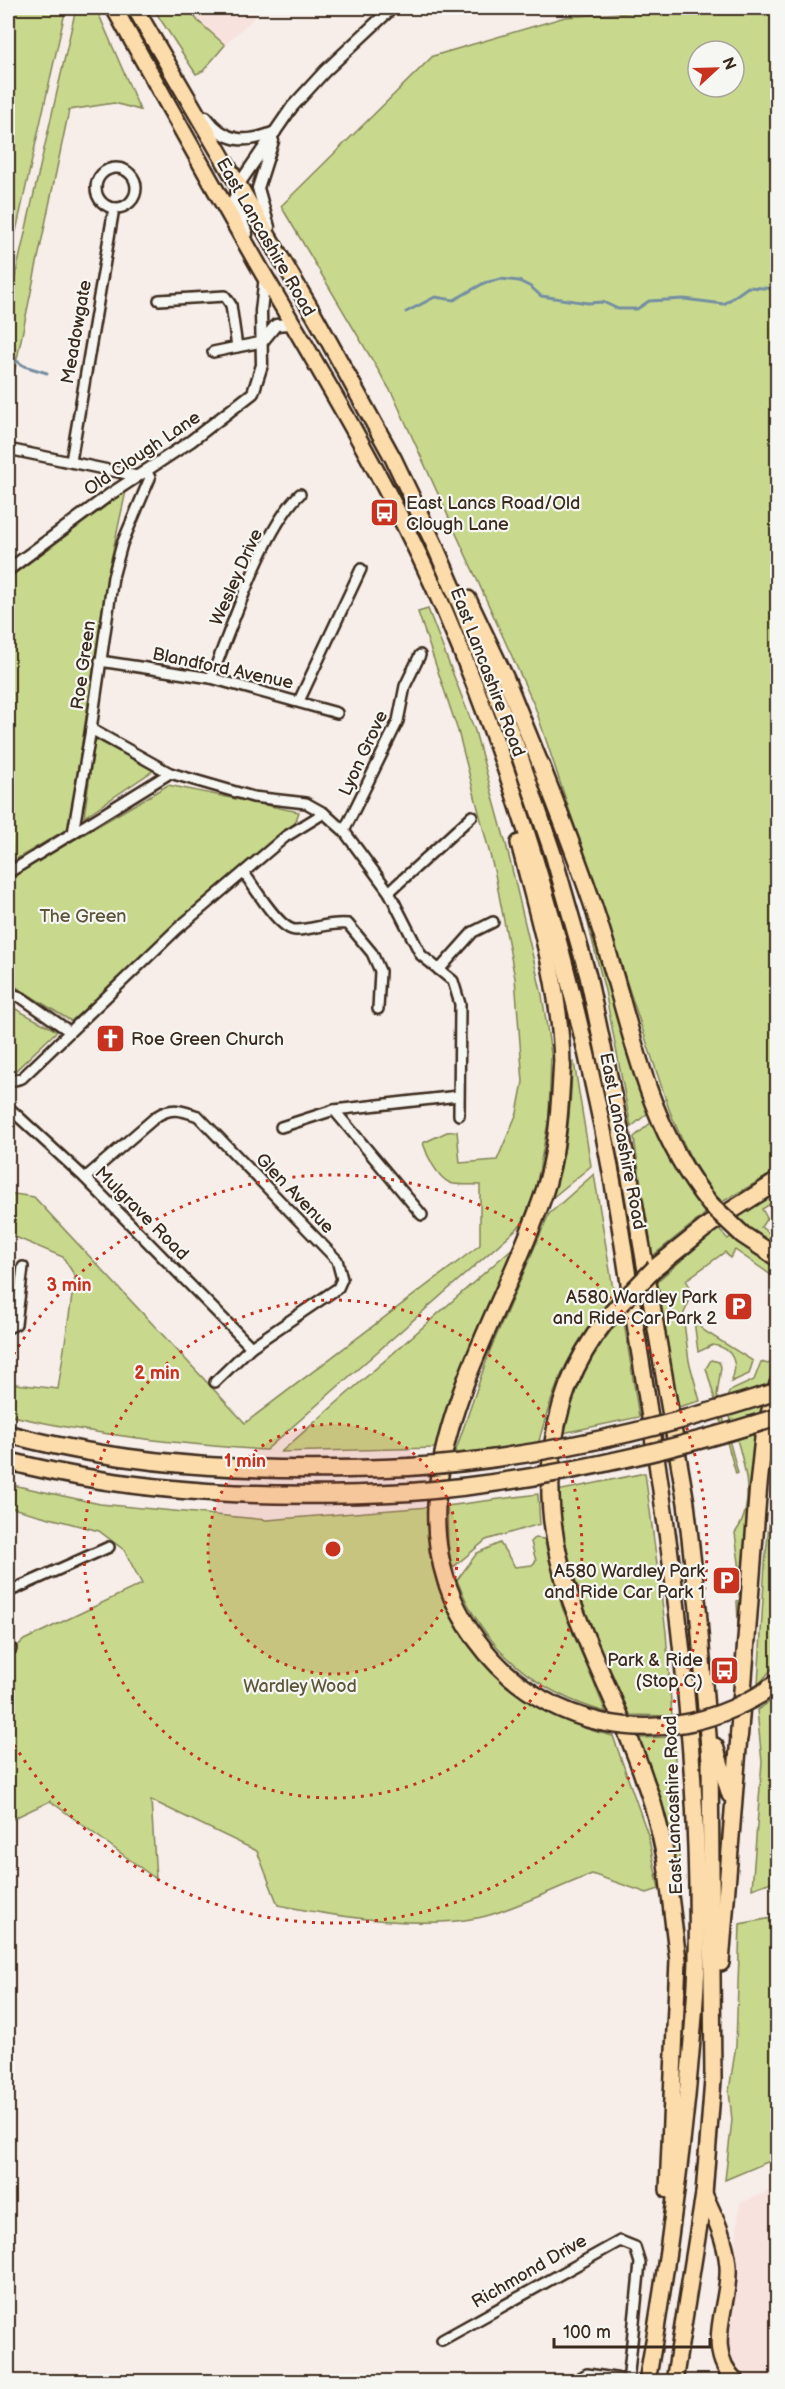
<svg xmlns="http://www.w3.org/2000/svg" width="785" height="2389" font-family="'Balsamiq Sans',sans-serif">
<rect width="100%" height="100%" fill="#f7ede9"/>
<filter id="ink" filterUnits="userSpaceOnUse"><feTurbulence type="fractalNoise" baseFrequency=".0167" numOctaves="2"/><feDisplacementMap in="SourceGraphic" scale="12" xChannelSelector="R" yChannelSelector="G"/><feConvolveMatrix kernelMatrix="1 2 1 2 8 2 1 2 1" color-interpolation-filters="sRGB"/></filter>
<g filter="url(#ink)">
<g fill="#f8e2de">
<path d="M 188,8 L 264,8 L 225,45 L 198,21 Z"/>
<path d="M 777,2188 L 777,2381 L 721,2382 L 740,2203 Z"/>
</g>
<g fill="#c8d98e" stroke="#828256" stroke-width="1.5" fill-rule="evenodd">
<path d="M 8,8 L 66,8 L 8,267 Z"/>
<path d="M 76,8 L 96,8 L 140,110 L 114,103 L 69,110 L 8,402 L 8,308 Z"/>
<path d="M 153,8 L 188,8 L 198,21 L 225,45 L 203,71 L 196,74 Z"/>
<path d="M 649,8 L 777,8 L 778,1170 L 722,1202 C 696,1174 683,1144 669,1109 L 535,707 L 393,395 L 281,206 L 433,56 L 565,17 L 649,11 ZM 698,51 L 734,51 L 734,87 L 698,87 Z"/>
<path d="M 126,491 L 108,573 L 69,828 L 13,861 L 8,768 L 8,579 Z"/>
<path d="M 428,609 L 475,731 L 507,848 L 542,995 L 551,1054 L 549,1117 L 536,1188 L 522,1224 L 266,1450 C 178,1444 93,1435 8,1415 L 8,1383 L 58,1389 L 75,1276 L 63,1257 L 8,1234 L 8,1193 L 34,1197 L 245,1423 L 480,1245 L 480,1185 C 471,1184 457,1186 450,1183 C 437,1177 427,1156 423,1143 L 447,1132 L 457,1131 L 460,1163 L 497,1160 L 517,1113 L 523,1082 L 515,978 L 495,874 L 458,731 L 418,612 Z"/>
<path d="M 95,739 L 154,770 L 84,817 Z"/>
<path d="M 168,785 L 299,812 L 295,823 L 71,1021 L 8,982 L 9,878 Z"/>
<path d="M 578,884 L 649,1112 L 631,1127 L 605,991 Z"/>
<path d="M 8,1005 L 57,1031 L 15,1071 L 8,1073 Z"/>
<path d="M 574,1062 L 591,1166 L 552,1198 C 567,1153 571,1110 572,1063 Z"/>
<path d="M 653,1121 L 676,1171 L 705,1214 L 651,1257 L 634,1137 Z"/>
<path d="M 594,1174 L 614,1295 C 572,1342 553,1385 538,1445 L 455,1453 L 489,1353 L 549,1214 Z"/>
<path d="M 777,1190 L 777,1200 L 762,1209 L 767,1218 L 761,1227 L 777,1239 L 777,1279 L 735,1250 L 730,1258 L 725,1252 L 686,1280 L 690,1287 L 683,1288 L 683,1302 L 689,1302 L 683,1315 L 689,1361 L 700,1401 L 674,1408 L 654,1284 L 718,1229 L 728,1239 L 745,1224 L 736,1216 Z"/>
<path d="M 516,1245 L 469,1353 L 435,1448 L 281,1452 Z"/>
<path d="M 623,1316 L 639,1417 L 563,1433 C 573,1389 594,1349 623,1316 Z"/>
<path d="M 694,1320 L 703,1330 L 753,1361 L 749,1374 L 731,1382 C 739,1365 734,1348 713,1345 L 698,1352 Z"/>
<path d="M 777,1346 L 777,1357 L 769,1382 L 757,1450 L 739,1643 L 737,1601 L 740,1600 L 736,1571 L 740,1570 L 735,1533 C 763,1497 735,1438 725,1400 L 730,1391 L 754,1380 L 761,1362 L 768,1364 L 772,1361 Z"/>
<path d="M 711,1360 L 719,1362 L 721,1367 L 717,1395 L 738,1473 L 736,1474 L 706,1368 Z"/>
<path d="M 777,1446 L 777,1663 L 758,1685 L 765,1564 Z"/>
<path d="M 645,1473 L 666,1632 L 672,1716 L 630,1715 C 595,1637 567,1578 557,1491 Z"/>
<path d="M 8,1484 L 100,1504 L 267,1520 L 428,1507 C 429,1624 499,1710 613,1736 L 648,1835 L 659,1889 L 647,1893 L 592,1874 C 559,1887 526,1903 493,1914 C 435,1932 337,1917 278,1905 L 257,1851 L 151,1800 L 156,1879 L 50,1801 L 8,1821 L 8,1655 L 24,1640 L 142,1584 L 124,1550 L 99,1531 L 8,1507 Z"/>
<path d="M 538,1494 L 540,1524 L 486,1540 L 452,1568 L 448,1543 L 447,1506 Z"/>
<path d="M 535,1538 L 544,1539 L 562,1607 L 606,1712 C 536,1693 483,1648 457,1580 L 477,1553 L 500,1543 L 515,1567 L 532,1565 L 536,1561 L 531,1542 Z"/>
<path d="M 777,1697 L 777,1880 L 752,1889 L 762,1762 L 757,1710 Z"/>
<path d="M 674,1737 L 680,1882 L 677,1882 L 668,1835 L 638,1738 Z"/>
<path d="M 777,1917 L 777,2158 L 725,2180 L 732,2120 L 729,2091 L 736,2045 L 740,1924 Z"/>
</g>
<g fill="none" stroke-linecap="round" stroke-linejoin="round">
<g stroke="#748ea1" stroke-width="3">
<path d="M 406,312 L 435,297 L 454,300 L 484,283 L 501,279 L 519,281 L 531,287 L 541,296 L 588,303 L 603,302 L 618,309 L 637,309 L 649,301 L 684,299 L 724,304 L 748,287 L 778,289"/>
<path d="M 8,355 L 24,366 L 47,373"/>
</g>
<defs>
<g id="minor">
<circle cx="116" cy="188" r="20"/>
<path d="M 159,300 L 225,296 L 231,305 L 237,347 L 262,342"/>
<path d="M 213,352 L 237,347"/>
<path d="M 8,449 L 137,476"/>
<path d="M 71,461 L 114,208"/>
<path d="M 146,470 L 150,478 L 122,544 L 113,577 L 91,729 L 170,773 L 253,797 L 306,803 L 324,813 L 344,831 L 389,892 L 421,955 L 453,981 L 460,1004 L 459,1115"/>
<path d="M 100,661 L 211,678 L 337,713"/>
<path d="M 211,678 C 231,629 264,528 300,494"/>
<path d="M 299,701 L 361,569"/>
<path d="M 344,831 L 398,721 L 405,686 L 420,655"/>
<path d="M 73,833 L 91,729"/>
<path d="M 8,873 L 170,773"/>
<path d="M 244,873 C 254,886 280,932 297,930 C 315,929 329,922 348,924 L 372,953 L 380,971 L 378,1009"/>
<path d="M 389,892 L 472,816"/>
<path d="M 439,970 L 473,932 L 493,922"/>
<path d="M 8,992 L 22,998 L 69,1031"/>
<path d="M 8,1082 L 22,1078 L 177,929 L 285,837 L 324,813"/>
<path d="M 8,1107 L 85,1178 L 251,1347"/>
<path d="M 334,1110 L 422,1215"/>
<path d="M 281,1127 L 334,1110 L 458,1096"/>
<path d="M 85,1178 L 157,1116 C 172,1107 181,1110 198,1116 L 337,1260 L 342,1279 L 338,1288 L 251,1347 L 215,1382"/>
<path d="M 8,1328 L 16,1324 L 23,1267"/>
<path d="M 8,1592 L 109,1547"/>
<path d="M 8,1643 L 11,1649"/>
<path d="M 442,2340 L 620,2241 L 635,2247 L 640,2263 L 628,2382"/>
<path d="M 573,2382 L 587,2374 L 628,2380"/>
</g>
<g id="tertiary">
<path d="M 206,117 C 225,143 246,144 275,132"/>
<path d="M 269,227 L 258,188 L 273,141"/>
<path d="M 247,234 L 234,200 L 239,184 L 292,107 L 325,71 L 392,8"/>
<path d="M 262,342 L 276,325 L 288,324 L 295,327"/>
<path d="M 8,570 L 109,495 L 191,441 L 253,393 L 262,365 L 261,311 L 265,276"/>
</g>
<g id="trunk">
<path d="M 114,8 C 163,95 211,183 261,270 C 327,382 393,492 445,612 C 512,769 562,935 597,1102 C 614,1179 625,1258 637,1336 C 671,1543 701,1749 697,1959 C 696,2005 691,2051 687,2096 C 677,2192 664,2287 647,2382"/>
<path d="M 135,8 L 316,318 L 393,458 L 435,546 L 461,606 L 517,748 L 553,854 L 588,976 L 628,1166 L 686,1503 L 698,1608 L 710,1761 L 713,2080 L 704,2194 L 674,2382"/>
<path d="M 468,599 L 506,679 L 540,763"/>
<path d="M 519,843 C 538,917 561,989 562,1066"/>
<path d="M 715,1746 L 730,1795"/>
<path d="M 665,1855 L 678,1960 L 668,2190"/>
<path d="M 721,1963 L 739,1736"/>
<path d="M 704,2194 C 715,2217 726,2240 728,2266 C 731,2304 701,2350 737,2382"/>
</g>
<g id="motorway">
<path d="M 540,763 C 561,818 584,874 601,930 C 631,1025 646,1125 710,1204"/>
<path d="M 562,1066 C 560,1109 557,1156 543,1196 C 497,1334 373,1497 476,1639 C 507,1682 550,1710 601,1722"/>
<path d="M 655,1268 L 710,1224 L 778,1181"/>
<path d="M 620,1304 C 543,1386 535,1497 571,1600 C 593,1662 625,1719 645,1781 C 654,1805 660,1830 665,1855"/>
<path d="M 8,1434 C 138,1469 274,1473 409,1467"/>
<path d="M 8,1461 C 139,1495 276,1499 411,1492"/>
<path d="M 761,1694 L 778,1682"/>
<path d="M 739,1736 L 758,1490 L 764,1433 L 778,1385"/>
</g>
</defs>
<use href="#minor" stroke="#3b2a1e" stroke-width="14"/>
<use href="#tertiary" stroke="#3b2a1e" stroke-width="15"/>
<use href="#trunk" stroke="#3b2a1e" stroke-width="20"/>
<use href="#motorway" stroke="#3b2a1e" stroke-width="21"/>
<use href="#minor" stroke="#f6f6f2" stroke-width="9"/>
<use href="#tertiary" stroke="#f6f6f2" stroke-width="10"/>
<use href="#trunk" stroke="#fddcac" stroke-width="15"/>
<use href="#motorway" stroke="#fddcac" stroke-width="16"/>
<defs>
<g id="motorway-bridge">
<path d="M 710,1204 L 743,1235 L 778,1258"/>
<path d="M 620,1304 L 655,1268"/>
<path d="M 409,1467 C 535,1459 658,1430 778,1391"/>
<path d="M 411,1492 C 537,1482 657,1455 778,1417"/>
<path d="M 601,1722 C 657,1734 712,1723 761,1694"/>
</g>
</defs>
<use href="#motorway-bridge" stroke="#3b2a1e" stroke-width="21" stroke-linecap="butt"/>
<use href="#motorway-bridge" stroke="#fddcac" stroke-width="16"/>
</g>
</g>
<circle cx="333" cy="1549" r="125" fill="#c8321e" fill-opacity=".12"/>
<g fill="none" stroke="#c8321e" stroke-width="3" stroke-dasharray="3 6">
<circle cx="333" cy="1549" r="125"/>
<circle cx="333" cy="1549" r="249"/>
<path d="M9 1362A374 374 0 1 1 9 1736"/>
</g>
<defs>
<symbol id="bus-square" viewBox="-11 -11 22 22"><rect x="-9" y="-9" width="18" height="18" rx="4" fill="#c8321e" stroke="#f6f6f2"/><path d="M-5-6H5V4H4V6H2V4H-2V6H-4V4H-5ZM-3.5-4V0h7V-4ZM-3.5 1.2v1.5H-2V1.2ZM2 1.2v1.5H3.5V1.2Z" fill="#fff"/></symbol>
<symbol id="church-square" viewBox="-11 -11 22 22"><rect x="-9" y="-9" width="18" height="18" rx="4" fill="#c8321e" stroke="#f6f6f2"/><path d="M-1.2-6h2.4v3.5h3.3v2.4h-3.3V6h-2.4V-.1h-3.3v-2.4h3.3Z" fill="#fff"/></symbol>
<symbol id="parking-square" viewBox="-11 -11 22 22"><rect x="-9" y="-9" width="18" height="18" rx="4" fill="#c8321e" stroke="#f6f6f2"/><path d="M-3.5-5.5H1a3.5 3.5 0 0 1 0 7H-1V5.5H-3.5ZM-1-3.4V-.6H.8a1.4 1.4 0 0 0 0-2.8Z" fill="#fff"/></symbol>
</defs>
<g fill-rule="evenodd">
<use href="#bus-square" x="368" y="496" width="33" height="33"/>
<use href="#church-square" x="94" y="1022" width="33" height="33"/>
<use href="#parking-square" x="722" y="1290" width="33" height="33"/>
<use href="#parking-square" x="710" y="1564" width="33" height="33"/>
<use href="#bus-square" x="708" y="1654" width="33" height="33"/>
</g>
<g text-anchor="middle" stroke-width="4.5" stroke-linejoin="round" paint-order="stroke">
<g font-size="18" fill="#3b2a1e" stroke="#f6f6f2">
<text transform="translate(266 237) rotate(60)" y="6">East Lancashire Road</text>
<text transform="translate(76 332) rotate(-80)" y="6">Meadowgate</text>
<text transform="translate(142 453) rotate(-34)" y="6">Old Clough Lane</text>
<text transform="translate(236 577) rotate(-66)" y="6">Wesley Drive</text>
<text transform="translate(83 665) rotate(-82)" y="6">Roe Green</text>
<text transform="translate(223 668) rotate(12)" y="6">Blandford Avenue</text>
<text transform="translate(488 672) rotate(69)" y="6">East Lancashire Road</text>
<text transform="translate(363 753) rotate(-65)" y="6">Lyon Grove</text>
<text transform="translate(623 1141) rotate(79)" y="6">East Lancashire Road</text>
<text transform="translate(295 1193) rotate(46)" y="6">Glen Avenue</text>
<text transform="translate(142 1213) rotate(45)" y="6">Mulgrave Road</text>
<text transform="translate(673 1805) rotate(-92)" y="6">East Lancashire Road</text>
<text transform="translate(529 2271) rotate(-30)" y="6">Richmond Drive</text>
</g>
<g font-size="18" fill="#3b2a1e" stroke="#f6f6f2" text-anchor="end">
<text x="406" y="509" text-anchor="start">East Lancs Road/Old<tspan x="406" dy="21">Clough Lane</tspan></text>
<text x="131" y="1045" text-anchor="start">Roe Green Church</text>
<text x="717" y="1303">A580 Wardley Park<tspan x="717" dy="21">and Ride Car Park 2</tspan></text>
<text x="705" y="1577">A580 Wardley Park<tspan x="705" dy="21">and Ride Car Park 1</tspan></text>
<text x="703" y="1666">Park &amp; Ride<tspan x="703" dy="21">(Stop C)</tspan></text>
</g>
<g font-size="18" fill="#5e563a" stroke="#f6f6f2">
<text x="83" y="922">The Green</text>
<text x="300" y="1692">Wardley Wood</text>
</g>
</g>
<circle cx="333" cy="1549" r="9" fill="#c8321e" stroke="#f6f6f2" stroke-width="3"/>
<g font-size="18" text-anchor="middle" font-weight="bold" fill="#c8321e" stroke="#f6f6f2" stroke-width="4.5" stroke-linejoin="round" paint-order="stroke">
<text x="69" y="1291">3 min</text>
<text x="157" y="1379">2 min</text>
<text x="245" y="1467">1 min</text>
</g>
<rect width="785" height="2389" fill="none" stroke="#f6f6f2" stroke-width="30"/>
<rect x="15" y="15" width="755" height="2359" fill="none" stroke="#3b2a1e" stroke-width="2" filter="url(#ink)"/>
<g transform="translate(716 69) rotate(68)"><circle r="28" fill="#f6f6f2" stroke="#aba49d" stroke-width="1.5"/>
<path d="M0-4.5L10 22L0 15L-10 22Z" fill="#c8321e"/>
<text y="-9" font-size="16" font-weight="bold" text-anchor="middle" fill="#3b2a1e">N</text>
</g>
<path d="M554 2338v9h156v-9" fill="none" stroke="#3b2a1e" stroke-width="3"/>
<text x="563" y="2338" font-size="18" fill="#3b2a1e" stroke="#f6f6f2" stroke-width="4.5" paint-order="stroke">100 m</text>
</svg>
